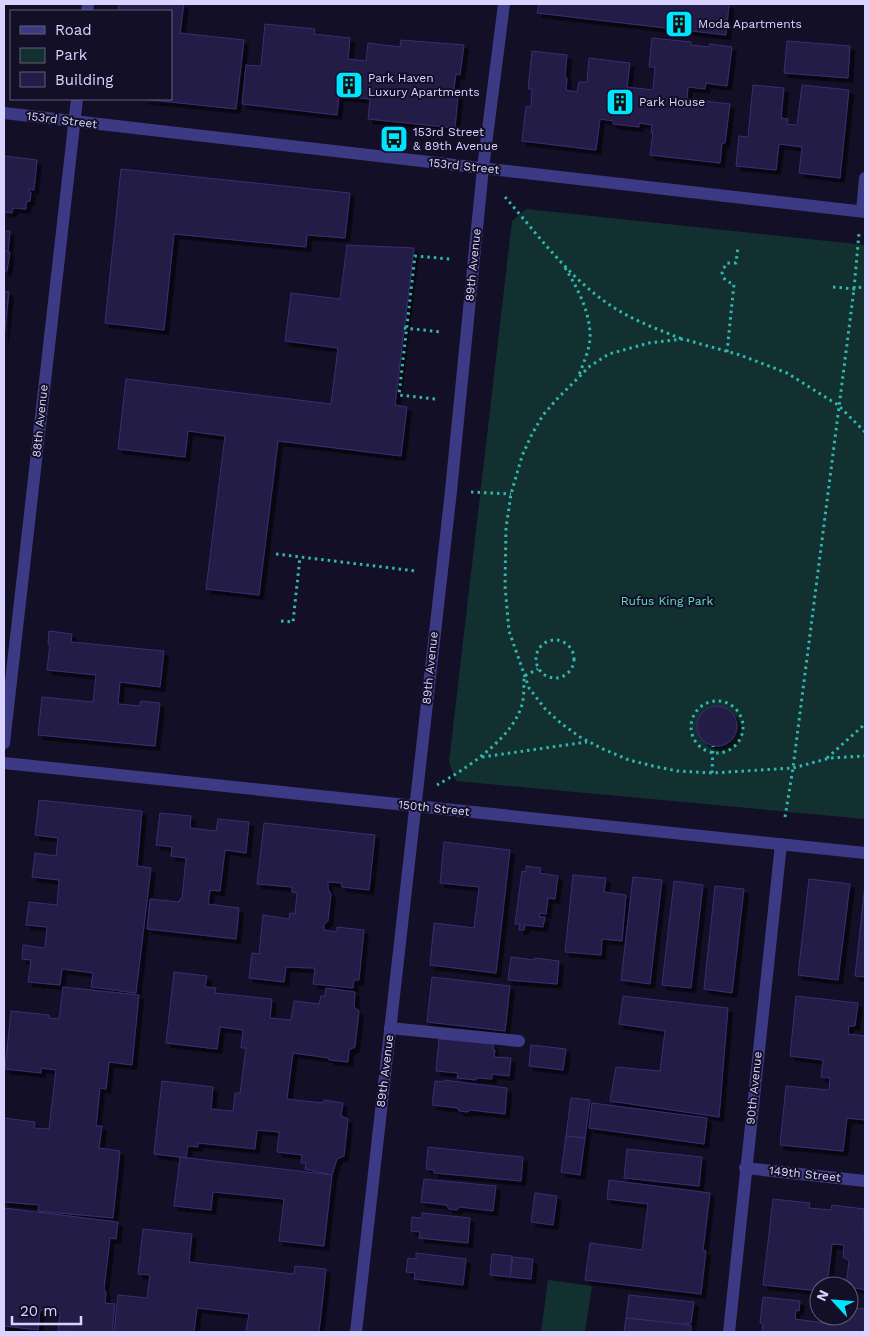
<svg xmlns="http://www.w3.org/2000/svg" width="869" height="1336" font-family="'Work Sans',sans-serif">
<defs>
<filter id="shadow"><feDropShadow dx="4.5" dy="4.5" stdDeviation="0" flood-color="#0009"/></filter>
</defs>
<rect width="100%" height="100%" fill="#130f26"/>
<g fill="#12302f">
<path d="M 526,209 L 865,245 L 865,819 L 456,781 L 449,762 L 512,221 Z"/>
<path d="M 548,1280 L 592,1286 L 585,1332 L 541,1332 Z"/>
</g>
<g fill="#241b47" stroke="#3b2d73" filter="url(#shadow)">
<path d="M 119,4 L 184,4 L 180,33 L 244,40 L 236,109 L 142,99 L 171,99 L 171,11 L 118,11 Z"/>
<path d="M 539,4 L 729,4 L 726,35 L 537,13 Z"/>
<path d="M 265,24 L 315,29 L 314,34 L 350,38 L 348,59 L 366,61 L 368,43 L 400,47 L 401,40 L 464,45 L 460,75 L 456,74 L 453,95 L 458,95 L 455,128 L 368,119 L 370,99 L 339,96 L 337,115 L 242,104 L 246,65 L 261,66 Z"/>
<path d="M 652,38 L 691,42 L 691,45 L 709,47 L 710,44 L 732,47 L 727,86 L 706,83 L 705,89 L 688,87 L 687,99 L 730,104 L 725,143 L 722,143 L 720,163 L 650,155 L 653,132 L 651,133 L 652,125 L 639,123 L 639,127 L 613,124 L 613,121 L 600,119 L 596,150 L 522,141 L 526,106 L 531,107 L 532,89 L 528,89 L 532,51 L 567,55 L 565,76 L 567,78 L 566,90 L 577,92 L 579,82 L 587,82 L 589,58 L 630,63 L 627,87 L 653,90 L 655,67 L 649,67 Z"/>
<path d="M 787,41 L 850,46 L 848,78 L 784,73 Z"/>
<path d="M 753,85 L 784,88 L 781,118 L 788,119 L 787,124 L 797,125 L 802,85 L 849,90 L 840,178 L 799,173 L 802,147 L 779,144 L 776,170 L 736,166 L 739,136 L 748,137 Z"/>
<path d="M 5,156 L 37,160 L 34,190 L 28,189 L 31,193 L 30,201 L 26,202 L 26,209 L 13,208 L 12,213 L 4,212 L 4,164 Z"/>
<path d="M 121,169 L 350,193 L 345,238 L 307,235 L 306,247 L 174,234 L 164,330 L 105,323 Z"/>
<path d="M 4,231 L 10,231 L 8,252 L 4,251 Z"/>
<path d="M 347,245 L 414,248 L 395,405 L 407,407 L 401,456 L 278,441 L 259,595 L 206,589 L 225,436 L 188,431 L 185,457 L 118,449 L 126,379 L 331,404 L 338,348 L 285,341 L 291,293 L 340,299 Z"/>
<path d="M 4,251 L 10,252 L 7,271 L 4,271 Z"/>
<path d="M 4,291 L 9,292 L 4,338 Z"/>
<path d="M 49,631 L 72,634 L 71,642 L 164,651 L 160,687 L 120,682 L 118,704 L 140,706 L 141,701 L 160,703 L 155,746 L 38,735 L 42,697 L 93,702 L 96,675 L 47,670 L 50,644 L 48,644 Z"/>
<circle cx="717" cy="726" r="20"/>
<path d="M 39,800 L 142,811 L 137,866 L 151,868 L 136,993 L 91,987 L 93,973 L 62,969 L 60,985 L 28,982 L 31,960 L 22,959 L 23,945 L 45,948 L 47,927 L 26,925 L 29,902 L 57,905 L 59,880 L 32,877 L 35,853 L 56,856 L 58,838 L 35,835 Z"/>
<path d="M 160,813 L 191,816 L 190,828 L 216,831 L 218,819 L 249,822 L 246,853 L 225,850 L 220,891 L 210,890 L 208,904 L 239,908 L 236,939 L 147,929 L 150,899 L 179,902 L 180,899 L 182,899 L 186,858 L 171,856 L 172,847 L 156,845 Z"/>
<path d="M 264,823 L 375,835 L 369,890 L 342,887 L 342,883 L 328,882 L 328,889 L 331,894 L 328,921 L 324,924 L 324,930 L 337,932 L 337,927 L 364,930 L 359,980 L 354,980 L 353,988 L 313,984 L 315,968 L 310,968 L 286,967 L 284,982 L 249,978 L 252,953 L 259,954 L 263,915 L 289,919 L 290,913 L 295,914 L 297,893 L 292,892 L 292,887 L 257,884 Z"/>
<path d="M 444,842 L 510,850 L 496,973 L 430,965 L 434,923 L 474,928 L 479,887 L 440,883 Z"/>
<path d="M 526,866 L 541,868 L 540,873 L 558,876 L 555,899 L 548,898 L 546,914 L 540,913 L 539,917 L 545,917 L 543,927 L 525,925 L 524,930 L 519,930 L 520,924 L 515,924 L 522,871 L 526,872 Z"/>
<path d="M 573,875 L 606,878 L 604,892 L 626,895 L 622,941 L 602,939 L 601,955 L 565,952 Z"/>
<path d="M 633,877 L 662,880 L 650,984 L 621,980 Z"/>
<path d="M 809,879 L 850,884 L 838,980 L 798,975 Z"/>
<path d="M 674,881 L 703,885 L 691,988 L 662,985 Z"/>
<path d="M 865,885 L 865,977 L 855,976 Z"/>
<path d="M 715,886 L 744,889 L 732,993 L 704,989 Z"/>
<path d="M 511,957 L 535,960 L 535,958 L 559,961 L 557,984 L 508,980 Z"/>
<path d="M 174,972 L 207,976 L 205,987 L 216,988 L 215,993 L 272,999 L 270,1018 L 291,1020 L 294,1001 L 319,1004 L 321,996 L 325,996 L 326,988 L 355,992 L 354,1007 L 359,1011 L 355,1047 L 349,1050 L 348,1062 L 329,1060 L 329,1058 L 293,1053 L 287,1099 L 323,1103 L 324,1100 L 343,1103 L 341,1116 L 348,1119 L 344,1156 L 337,1159 L 332,1175 L 305,1169 L 306,1163 L 301,1163 L 302,1155 L 277,1152 L 279,1132 L 257,1130 L 255,1149 L 198,1143 L 198,1147 L 188,1146 L 186,1158 L 154,1154 L 162,1081 L 213,1087 L 211,1109 L 233,1111 L 235,1093 L 240,1093 L 246,1048 L 241,1048 L 243,1030 L 220,1027 L 217,1049 L 166,1043 Z"/>
<path d="M 432,977 L 510,986 L 505,1031 L 427,1022 Z"/>
<path d="M 63,987 L 139,995 L 132,1065 L 109,1062 L 106,1089 L 100,1088 L 96,1126 L 102,1126 L 99,1148 L 120,1151 L 113,1218 L 38,1211 L 39,1205 L 4,1202 L 4,1118 L 35,1122 L 34,1128 L 49,1129 L 56,1070 L 41,1068 L 41,1073 L 5,1069 L 11,1011 L 49,1015 L 49,1018 L 59,1019 Z"/>
<path d="M 623,996 L 728,1008 L 719,1117 L 610,1101 L 616,1067 L 660,1071 L 665,1031 L 619,1024 Z"/>
<path d="M 796,996 L 858,1003 L 855,1026 L 849,1026 L 848,1034 L 865,1036 L 865,1120 L 847,1118 L 843,1151 L 780,1145 L 786,1086 L 829,1090 L 830,1078 L 821,1077 L 823,1060 L 790,1056 Z"/>
<path d="M 439,1039 L 493,1044 L 493,1050 L 495,1050 L 494,1057 L 511,1058 L 509,1076 L 492,1074 L 492,1079 L 476,1078 L 476,1080 L 457,1078 L 458,1073 L 436,1071 Z"/>
<path d="M 531,1045 L 566,1049 L 563,1070 L 529,1066 Z"/>
<path d="M 444,1080 L 507,1088 L 505,1114 L 470,1110 L 468,1112 L 459,1111 L 458,1108 L 432,1105 L 435,1081 L 444,1082 Z"/>
<path d="M 571,1098 L 590,1100 L 585,1138 L 566,1136 Z"/>
<path d="M 592,1103 L 707,1118 L 704,1144 L 589,1128 Z"/>
<path d="M 566,1136 L 585,1138 L 580,1175 L 561,1172 Z"/>
<path d="M 428,1147 L 523,1157 L 521,1181 L 434,1173 L 434,1170 L 426,1169 Z"/>
<path d="M 627,1149 L 702,1157 L 699,1186 L 624,1178 Z"/>
<path d="M 180,1157 L 332,1175 L 324,1246 L 279,1241 L 284,1199 L 213,1192 L 211,1210 L 174,1206 Z"/>
<path d="M 424,1179 L 496,1186 L 493,1211 L 460,1207 L 457,1210 L 449,1209 L 446,1205 L 421,1202 Z"/>
<path d="M 609,1180 L 710,1193 L 703,1250 L 706,1251 L 701,1294 L 585,1280 L 590,1243 L 642,1250 L 648,1204 L 607,1199 Z"/>
<path d="M 535,1193 L 557,1196 L 553,1225 L 531,1222 Z"/>
<path d="M 773,1199 L 810,1203 L 809,1208 L 831,1210 L 832,1205 L 864,1209 L 865,1290 L 846,1286 L 849,1261 L 843,1257 L 844,1245 L 832,1244 L 827,1286 L 819,1286 L 819,1291 L 763,1285 Z"/>
<path d="M 4,1208 L 118,1222 L 116,1239 L 110,1238 L 104,1289 L 106,1293 L 105,1303 L 115,1304 L 112,1332 L 58,1331 L 60,1313 L 40,1310 L 38,1330 L 4,1326 Z"/>
<path d="M 422,1213 L 470,1218 L 468,1243 L 419,1238 L 420,1232 L 411,1231 L 412,1217 L 422,1218 Z"/>
<path d="M 143,1229 L 192,1234 L 189,1262 L 294,1274 L 295,1266 L 326,1269 L 319,1332 L 246,1332 L 249,1314 L 197,1308 L 194,1332 L 114,1332 L 118,1295 L 147,1298 L 150,1275 L 138,1274 Z"/>
<path d="M 416,1253 L 466,1259 L 463,1285 L 414,1279 L 415,1273 L 406,1272 L 408,1258 L 416,1259 Z"/>
<path d="M 492,1254 L 512,1256 L 510,1277 L 490,1275 Z"/>
<path d="M 513,1257 L 533,1259 L 531,1279 L 510,1277 Z"/>
<path d="M 629,1295 L 694,1302 L 691,1323 L 683,1323 L 683,1325 L 626,1318 Z"/>
<path d="M 763,1297 L 800,1301 L 799,1311 L 796,1310 L 795,1319 L 824,1323 L 825,1317 L 849,1316 L 849,1307 L 865,1309 L 864,1332 L 762,1332 L 763,1324 L 760,1323 Z"/>
<path d="M 626,1318 L 691,1325 L 691,1332 L 624,1332 Z"/>
</g>
<g fill="none" stroke-linecap="round" stroke-linejoin="round">
<g stroke="#2fb8b0" stroke-width="3" stroke-dasharray="2.5 4" stroke-linecap="butt">
<path d="M 505,197 C 539,236 571,281 616,309 C 637,322 660,330 682,339"/>
<path d="M 565,268 C 577,287 589,310 590,333 C 591,347 584,361 579,375"/>
<path d="M 833,287 L 854,289 L 865,286"/>
<path d="M 404,328 L 442,332"/>
<path d="M 727,352 L 734,284 C 727,282 722,279 722,271 L 727,263 L 736,263 L 738,246"/>
<path d="M 435,399 L 399,395 L 415,256 L 450,259"/>
<path d="M 865,432 L 838,405 L 787,373 L 740,355 L 683,339 L 649,343 L 609,354 L 590,366 L 557,399 L 543,415 L 532,434 L 522,456 L 511,494 L 506,528 L 505,586 L 509,631 L 529,688 L 546,710 L 562,724 L 580,737 L 603,749 L 629,760 L 653,766 L 677,771 L 712,773 L 793,768 L 830,758 L 865,756"/>
<path d="M 471,492 L 511,494"/>
<path d="M 276,554 L 416,571"/>
<path d="M 281,621 L 293,622 L 300,557"/>
<circle cx="555" cy="659" r="19"/>
<circle cx="717" cy="727" r="26"/>
<path d="M 482,757 L 587,742"/>
<path d="M 827,758 L 865,724"/>
<path d="M 712,773 L 713,746"/>
<path d="M 437,785 C 466,769 517,736 523,700 C 524,692 524,684 524,676 L 538,669"/>
<path d="M 785,817 L 793,768 L 854,289 L 859,233"/>
</g>
<path stroke="#3d3a85" stroke-width="12" d="M 390,1028 L 519,1041"/>
<g stroke="#3d3a85" stroke-width="12">
<path d="M 87,11 L 88,4"/>
<path d="M 4,113 L 865,212"/>
<path d="M 862,211 L 865,178"/>
<path d="M 4,743 L 77,99"/>
<path d="M 4,763 L 865,853"/>
<path d="M 745,1168 L 865,1181"/>
<path d="M 356,1332 L 451,491 L 483,168 L 504,4"/>
<path d="M 729,1332 L 781,844"/>
</g>
</g>
<defs>
<symbol id="building-square" viewBox="-11 -11 22 22"><rect x="-9" y="-9" width="18" height="18" rx="4" fill="#00e5ff" stroke="#130f26"/><path d="M-4-6H4V6H1V3H-1V6H-4ZM-2.5-4.3h1.7v1.8h-1.7ZM.8-4.3h1.7v1.8H.8ZM-2.5-1h1.7V.8h-1.7ZM.8-1h1.7V.8H.8Z" fill="#111"/></symbol>
<symbol id="bus-square" viewBox="-11 -11 22 22"><rect x="-9" y="-9" width="18" height="18" rx="4" fill="#00e5ff" stroke="#130f26"/><path d="M-5-6H5V4H4V6H2V4H-2V6H-4V4H-5ZM-3.5-4V0h7V-4ZM-3.5 1.2v1.5H-2V1.2ZM2 1.2v1.5H3.5V1.2Z" fill="#111"/></symbol>
</defs>
<g fill-rule="evenodd">
<use href="#building-square" x="663" y="8" width="32" height="32"/>
<use href="#building-square" x="333" y="69" width="32" height="32"/>
<use href="#building-square" x="604" y="86" width="32" height="32"/>
<use href="#bus-square" x="378" y="123" width="32" height="32"/>
</g>
<g text-anchor="middle" stroke-width="4" stroke-linejoin="round" paint-order="stroke">
<g font-size="12" fill="#d9d4ff" stroke="#130f26" text-anchor="start">
<text x="698" y="28">Moda Apartments</text>
<text x="368" y="82">Park Haven<tspan x="368" dy="14">Luxury Apartments</tspan></text>
<text x="639" y="106">Park House</text>
<text x="413" y="136">153rd Street<tspan x="413" dy="14">&amp; 89th Avenue</tspan></text>
</g>
<g font-size="12" fill="#d9d4ff" stroke="#130f26">
<text transform="translate(62 120) rotate(7)" y="4">153rd Street</text>
<text transform="translate(464 166) rotate(6)" y="4">153rd Street</text>
<text transform="translate(473 265) rotate(-84)" y="4">89th Avenue</text>
<text transform="translate(40 421) rotate(-84)" y="4">88th Avenue</text>
<text transform="translate(430 668) rotate(-84)" y="4">89th Avenue</text>
<text transform="translate(434 808) rotate(6)" y="4">150th Street</text>
<text transform="translate(385 1071) rotate(-83)" y="4">89th Avenue</text>
<text transform="translate(754 1088) rotate(-84)" y="4">90th Avenue</text>
<text transform="translate(805 1174) rotate(6)" y="4">149th Street</text>
</g>
<g font-size="12" fill="#5fe0c0" stroke="#130f26">
<text x="667" y="605">Rufus King Park</text>
</g>
</g>
<rect width="869" height="1336" fill="none" stroke="#d9d4ff" stroke-width="10"/>
<rect x="10" y="10" width="162" height="90" fill="#130f26" stroke="#625e7d"/>
<rect x="20" y="26" width="25" height="8" fill="#3d3a85" stroke="#625e7d"/>
<text x="55" y="35" font-size="15" fill="#d9d4ff">Road</text>
<rect x="20" y="48" width="25" height="15" fill="#12302f" stroke="#625e7d"/>
<text x="55" y="60" font-size="15" fill="#d9d4ff">Park</text>
<rect x="20" y="72" width="25" height="15" fill="#241b47" stroke="#625e7d"/>
<text x="55" y="85" font-size="15" fill="#d9d4ff">Building</text>
<g transform="translate(834 1301) rotate(296)"><circle r="24" fill="#130f26" stroke="#625e7d"/>
<path d="M0-4L9 19L0 12L-9 19Z" fill="#00e5ff"/>
<text y="-8" font-size="14" font-weight="bold" text-anchor="middle" fill="#d9d4ff">N</text>
</g>
<path d="M12 1316v8h69v-8" fill="none" stroke="#d9d4ff" stroke-width="2.5"/>
<text x="20" y="1316" font-size="15" fill="#d9d4ff" stroke="#130f26" stroke-width="4" paint-order="stroke">20 m</text>
</svg>
